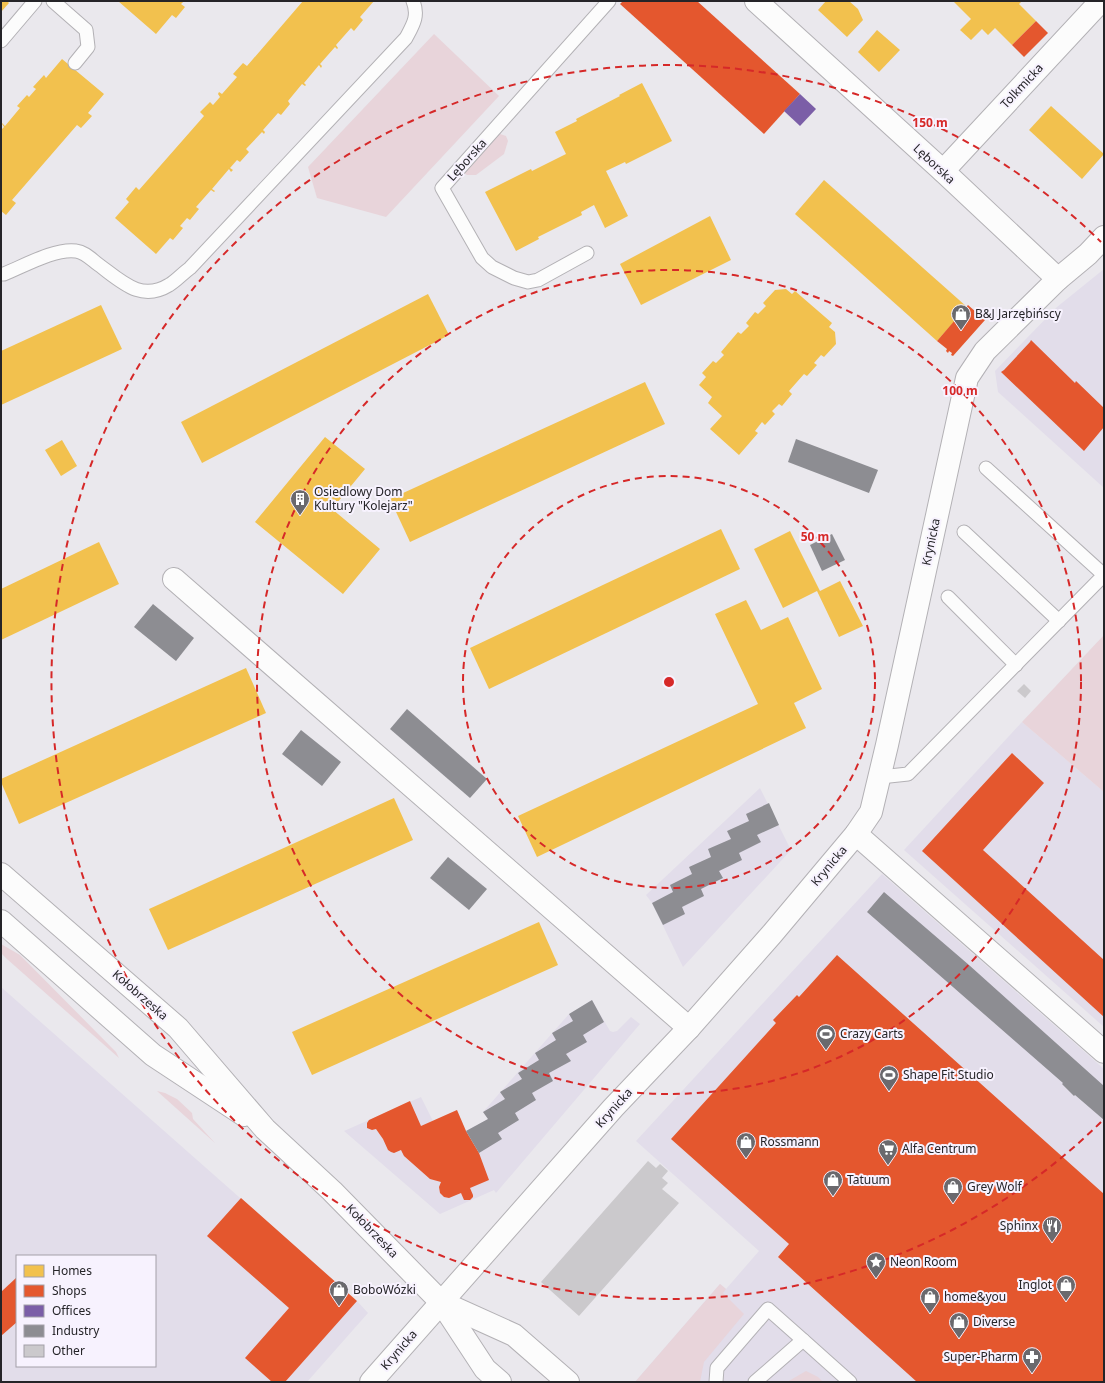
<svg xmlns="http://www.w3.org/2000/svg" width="1105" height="1383" font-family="'Noto Sans',sans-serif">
<rect width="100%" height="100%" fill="#eae8ed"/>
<g fill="#e2ddea" fill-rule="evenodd">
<path d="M 1104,269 L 1104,488 L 998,392 L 995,371 L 1057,307 Z"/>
<path d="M 1022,722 L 1104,792 L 1104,1027 L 904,850 Z"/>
<path d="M 760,788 L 791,850 L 683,967 L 652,903 L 646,895 Z"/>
<path d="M 882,874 L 1104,1069 L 1104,1382 L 635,1382 L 720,1284 L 726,1289 L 759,1251 L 636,1141 Z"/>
<path d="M 1,987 L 357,1301 L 368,1313 L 307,1382 L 1,1382 ZM 17,1256 L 155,1256 L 155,1366 L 17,1366 Z"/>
<path d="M 592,1000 L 610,1031 L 613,1032 L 617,1031 L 631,1017 L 640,1024 L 496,1193 L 494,1190 L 440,1214 L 344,1131 L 421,1097 L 433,1121 L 457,1110 L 466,1131 L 488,1119 L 483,1112 L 569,1014 Z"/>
</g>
<g fill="#e8d4da">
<path d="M 434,34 L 499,96 L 386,217 L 317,198 L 308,167 Z"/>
<path d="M 500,134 L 506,136 L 508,141 L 504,154 L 476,175 L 467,175 L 464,173 L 497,135 Z"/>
<path d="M 1104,635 L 1104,792 L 1022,722 Z"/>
<path d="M 1,944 L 20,955 L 111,1047 L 116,1052 L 119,1058 L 7,959 L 1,953 Z"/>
<path d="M 157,1091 L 165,1093 L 177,1099 L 192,1113 L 193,1119 L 215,1143 Z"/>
<path d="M 720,1284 L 726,1289 L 723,1293 L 744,1314 L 704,1362 L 700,1382 L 635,1382 Z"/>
<path d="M 806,1371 L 818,1377 L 823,1382 L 787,1382 Z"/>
</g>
<g fill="#f2c14e">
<path d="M 1,1 L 7,1 L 9,3 L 1,12 Z"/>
<path d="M 118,1 L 184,1 L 181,4 L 185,7 L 176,18 L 172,15 L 156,34 Z"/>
<path d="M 303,1 L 374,1 L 360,17 L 363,20 L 354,31 L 351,28 L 336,45 L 338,48 L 337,49 L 335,47 L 320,64 L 322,66 L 321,68 L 319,65 L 304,83 L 306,85 L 305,86 L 302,84 L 288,101 L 290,104 L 281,115 L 278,113 L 263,130 L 265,132 L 264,134 L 262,132 L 246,149 L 249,152 L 240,162 L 237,160 L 230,168 L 233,170 L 231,172 L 229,169 L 212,189 L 215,191 L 214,192 L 211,190 L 196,207 L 199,209 L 190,220 L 187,218 L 180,226 L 183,228 L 173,240 L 170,238 L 156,254 L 115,218 L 129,202 L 126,199 L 136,187 L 139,190 L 204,116 L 200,112 L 210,102 L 213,105 L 220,97 L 218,94 L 219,92 L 222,94 L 237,77 L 233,74 L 243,63 L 247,66 Z"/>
<path d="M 826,1 L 849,1 L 858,9 L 863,20 L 847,37 L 818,10 Z"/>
<path d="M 953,1 L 1022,1 L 1019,4 L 1036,21 L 1012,45 L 995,28 L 988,35 L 982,29 L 971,40 L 960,30 L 971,19 Z"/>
<path d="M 877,30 L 900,50 L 879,72 L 858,52 Z"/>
<path d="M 62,59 L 104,94 L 88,113 L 92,116 L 81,128 L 77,125 L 12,200 L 16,203 L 6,215 L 1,211 L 1,130 L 4,127 L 2,124 L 2,123 L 5,126 L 20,108 L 17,106 L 27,95 L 29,97 L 36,89 L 33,87 L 44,75 L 46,78 Z"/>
<path d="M 642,83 L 672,141 L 626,164 L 625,162 L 606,171 L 628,216 L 605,228 L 594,205 L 581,212 L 582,215 L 538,237 L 539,239 L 516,251 L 485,192 L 531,169 L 532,171 L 566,154 L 555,132 L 577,121 L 576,119 L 620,96 L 619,95 Z"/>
<path d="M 1051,106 L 1104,154 L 1082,179 L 1029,130 Z"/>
<path d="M 824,180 L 967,307 L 937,341 L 795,214 Z"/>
<path d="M 710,216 L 731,260 L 641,305 L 620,264 Z"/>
<path d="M 786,289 L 792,294 L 795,291 L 832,323 L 829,327 L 835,332 L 836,344 L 824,357 L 821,355 L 814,363 L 817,365 L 807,376 L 804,374 L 789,391 L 792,394 L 782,406 L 779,404 L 772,411 L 775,414 L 765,425 L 762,422 L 755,431 L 758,433 L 739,455 L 710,429 L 722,416 L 708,403 L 712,397 L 699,385 L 706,377 L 702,373 L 713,361 L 716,363 L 724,355 L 721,352 L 738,332 L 741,334 L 749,326 L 746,323 L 755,312 L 758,314 L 766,306 L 763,303 L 775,290 Z"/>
<path d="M 428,294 L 449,335 L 202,463 L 181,422 Z"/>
<path d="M 101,305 L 122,349 L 1,405 L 1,351 Z"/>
<path d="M 645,382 L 665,424 L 410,542 L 390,499 Z"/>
<path d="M 325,437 L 365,469 L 332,509 L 380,549 L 343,594 L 255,522 Z"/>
<path d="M 62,440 L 77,466 L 61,476 L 45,450 Z"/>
<path d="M 721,529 L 740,569 L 489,689 L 470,648 Z"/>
<path d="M 790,531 L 820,591 L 840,581 L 863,626 L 839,637 L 817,591 L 783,608 L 754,549 Z"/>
<path d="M 99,542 L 119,584 L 1,640 L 1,589 Z"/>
<path d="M 746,600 L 761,630 L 788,617 L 822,689 L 794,703 L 806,728 L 537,857 L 518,816 L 758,704 L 715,614 Z"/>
<path d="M 246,668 L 266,713 L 19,824 L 1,782 L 1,779 Z"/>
<path d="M 394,798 L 413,840 L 168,950 L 149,909 Z"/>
<path d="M 539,922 L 558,965 L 312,1075 L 292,1032 Z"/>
</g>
<g fill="#e4572e">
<path d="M 623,1 L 697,1 L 800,94 L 764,134 L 620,4 Z"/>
<path d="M 1036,21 L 1048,33 L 1024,57 L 1012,45 Z"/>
<path d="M 968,305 L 985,320 L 953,356 L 951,355 L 952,353 L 949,351 L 948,353 L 946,351 L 947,349 L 937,341 Z"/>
<path d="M 1031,340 L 1075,383 L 1076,381 L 1104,408 L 1104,427 L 1084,451 L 1001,372 L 1004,370 L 1030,342 Z"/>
<path d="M 1012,753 L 1044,783 L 983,850 L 1104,960 L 1104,1017 L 922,851 Z"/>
<path d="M 837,955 L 1104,1194 L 1104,1382 L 917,1382 L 778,1257 L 789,1244 L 671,1139 L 776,1023 L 773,1020 L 797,995 L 799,997 Z"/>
<path d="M 410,1101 L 421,1126 L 457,1110 L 466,1131 L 479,1153 L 489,1180 L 470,1188 L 473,1195 L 473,1197 L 470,1200 L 464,1200 L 461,1193 L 449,1198 L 444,1197 L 440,1193 L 439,1187 L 441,1182 L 430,1179 L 404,1156 L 401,1150 L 394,1153 L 391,1152 L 388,1150 L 383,1139 L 376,1129 L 372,1130 L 367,1128 L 367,1123 L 369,1120 Z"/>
<path d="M 241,1198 L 357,1301 L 285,1382 L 272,1382 L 245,1358 L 289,1308 L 207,1236 Z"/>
<path d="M 17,1277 L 17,1322 L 1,1336 L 1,1292 Z"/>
</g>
<path fill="#7b5ea7" d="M 800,94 L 816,109 L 800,126 L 784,111 Z"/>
<g fill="#8d8d92">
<path d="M 796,439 L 878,470 L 869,493 L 788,462 Z"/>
<path d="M 832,534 L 845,560 L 822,571 L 810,545 Z"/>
<path d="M 153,604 L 194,638 L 176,661 L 134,627 Z"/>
<path d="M 407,709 L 487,779 L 470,798 L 390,729 Z"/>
<path d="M 301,730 L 341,762 L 322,786 L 282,754 Z"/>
<path d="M 769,803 L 779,825 L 757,835 L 761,842 L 739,853 L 742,860 L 719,871 L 723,878 L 701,889 L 704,896 L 682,907 L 685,914 L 663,925 L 652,903 L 673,892 L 670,885 L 692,874 L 689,867 L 711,857 L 708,849 L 731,839 L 727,831 L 749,821 L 746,814 Z"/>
<path d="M 448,857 L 487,889 L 469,910 L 430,878 Z"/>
<path d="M 884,892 L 969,965 L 1104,1086 L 1104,1120 L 1075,1095 L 1074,1096 L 1062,1084 L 1063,1083 L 867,912 Z"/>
<path d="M 592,1000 L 604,1022 L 583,1035 L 587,1042 L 566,1054 L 571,1061 L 549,1073 L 553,1081 L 532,1093 L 536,1100 L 515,1113 L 519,1120 L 498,1133 L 502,1139 L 479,1153 L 466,1131 L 488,1119 L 483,1112 L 505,1099 L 500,1092 L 522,1079 L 518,1073 L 539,1060 L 535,1053 L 556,1040 L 552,1033 L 573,1021 L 569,1014 Z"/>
</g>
<g fill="#cbc9cc">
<path d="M 1024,684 L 1031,691 L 1025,698 L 1017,691 Z"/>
<path d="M 648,1161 L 656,1168 L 660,1164 L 668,1171 L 662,1178 L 668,1183 L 662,1189 L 679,1203 L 579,1316 L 541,1282 Z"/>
</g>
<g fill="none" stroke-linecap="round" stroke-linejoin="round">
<defs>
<g id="service">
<path d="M 53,1 L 86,30 L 88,47 L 75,63"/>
<path d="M 1,41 L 35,1"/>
<path d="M 587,253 L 538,280 L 528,282 L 514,278 L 492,267 L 482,258 L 442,188 L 609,1"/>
<path d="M 1,274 L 4,274 C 24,266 55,248 76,251 C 85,252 92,260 99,265 C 122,282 141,302 169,285 C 176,281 183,273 190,268 L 406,38 C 413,25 419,16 413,1"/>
<path d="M 964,532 L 1059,621"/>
<path d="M 948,597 L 1016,665"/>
<path d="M 880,777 L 908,774 L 1104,575 L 986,468"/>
<path d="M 716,1382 L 717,1368 L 768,1309 L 803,1340"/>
<path d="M 755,1382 L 803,1340 L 850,1382"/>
</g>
<g id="minor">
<path d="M 756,1 L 943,171 L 1058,279"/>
<path d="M 943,171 L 1101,1"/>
<path d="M 174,579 L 689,1028"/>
<path d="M 856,834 L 1104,1052"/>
<path d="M 371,1382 L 613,1108 L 689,1028 L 772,934 L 856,834 L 871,812 L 887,745 L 967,378 L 985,351 L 1058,279 L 1088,254 L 1104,237"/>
</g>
<g id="secondary">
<path d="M 1,874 L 178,1028 L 265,1129 L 332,1191 L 441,1302 L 485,1369 L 500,1382"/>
<path d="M 1,921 L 153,1055 L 244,1115"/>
<path d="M 441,1302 L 514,1335 L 568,1382"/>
</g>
</defs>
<use href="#service" stroke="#b3b1b5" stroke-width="15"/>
<use href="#minor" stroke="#b3b1b5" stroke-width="24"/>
<use href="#secondary" stroke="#b3b1b5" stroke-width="24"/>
<use href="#service" stroke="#fcfcfc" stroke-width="13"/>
<use href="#minor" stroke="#fcfcfc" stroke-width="22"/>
<use href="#secondary" stroke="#fcfcfc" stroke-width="22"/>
</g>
<g fill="none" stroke="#d62828" stroke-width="2" stroke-dasharray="7 5">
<circle cx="669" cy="682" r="206"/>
<circle cx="669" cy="682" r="412"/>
<path d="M1101 1122A617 617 0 1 1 1101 242"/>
</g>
<defs>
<symbol id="shop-pin" viewBox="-11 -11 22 30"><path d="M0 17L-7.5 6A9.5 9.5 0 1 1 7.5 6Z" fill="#6a696d" stroke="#f7f2fe"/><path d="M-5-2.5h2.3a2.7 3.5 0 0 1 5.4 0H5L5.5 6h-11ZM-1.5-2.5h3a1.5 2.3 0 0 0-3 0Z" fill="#fff"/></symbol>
<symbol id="building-pin" viewBox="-11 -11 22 30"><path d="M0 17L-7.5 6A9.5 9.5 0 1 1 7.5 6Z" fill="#6a696d" stroke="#f7f2fe"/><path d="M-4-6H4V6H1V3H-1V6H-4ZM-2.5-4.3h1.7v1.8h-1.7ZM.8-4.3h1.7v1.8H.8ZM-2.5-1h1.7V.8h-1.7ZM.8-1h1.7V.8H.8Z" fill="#fff"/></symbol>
<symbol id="stadium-pin" viewBox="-11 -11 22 30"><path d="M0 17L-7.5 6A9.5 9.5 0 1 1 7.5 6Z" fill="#6a696d" stroke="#f7f2fe"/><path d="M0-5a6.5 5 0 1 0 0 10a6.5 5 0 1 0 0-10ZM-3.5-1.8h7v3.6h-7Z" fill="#fff"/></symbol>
<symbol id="supermarket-pin" viewBox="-11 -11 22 30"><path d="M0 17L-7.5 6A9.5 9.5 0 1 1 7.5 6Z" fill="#6a696d" stroke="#f7f2fe"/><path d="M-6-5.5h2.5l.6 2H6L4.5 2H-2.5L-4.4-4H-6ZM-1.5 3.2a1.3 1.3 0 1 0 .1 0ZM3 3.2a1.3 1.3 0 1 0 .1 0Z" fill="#fff"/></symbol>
<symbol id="restaurant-pin" viewBox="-11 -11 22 30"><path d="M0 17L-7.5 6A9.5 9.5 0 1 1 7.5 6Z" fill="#6a696d" stroke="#f7f2fe"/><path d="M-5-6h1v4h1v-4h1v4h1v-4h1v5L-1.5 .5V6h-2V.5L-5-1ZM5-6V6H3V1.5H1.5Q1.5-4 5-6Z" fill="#fff"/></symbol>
<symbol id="sight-pin" viewBox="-11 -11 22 30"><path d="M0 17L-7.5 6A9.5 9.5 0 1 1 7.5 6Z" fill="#6a696d" stroke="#f7f2fe"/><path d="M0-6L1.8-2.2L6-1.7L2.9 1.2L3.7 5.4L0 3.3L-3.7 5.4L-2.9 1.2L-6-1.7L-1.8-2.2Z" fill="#fff"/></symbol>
<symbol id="pharmacy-pin" viewBox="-11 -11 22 30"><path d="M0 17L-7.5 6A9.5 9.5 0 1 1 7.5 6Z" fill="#6a696d" stroke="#f7f2fe"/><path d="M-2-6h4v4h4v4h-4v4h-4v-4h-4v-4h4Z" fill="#fff"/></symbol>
</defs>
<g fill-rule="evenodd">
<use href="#shop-pin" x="950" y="303" width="22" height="30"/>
<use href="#building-pin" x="289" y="488" width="22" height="30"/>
<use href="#stadium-pin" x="815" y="1023" width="22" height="30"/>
<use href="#stadium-pin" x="878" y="1064" width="22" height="30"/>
<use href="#shop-pin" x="735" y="1131" width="22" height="30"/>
<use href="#supermarket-pin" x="877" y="1138" width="22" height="30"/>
<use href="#shop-pin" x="822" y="1169" width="22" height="30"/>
<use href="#shop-pin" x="942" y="1176" width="22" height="30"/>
<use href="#restaurant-pin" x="1041" y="1215" width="22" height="30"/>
<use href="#sight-pin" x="865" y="1251" width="22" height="30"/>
<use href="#shop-pin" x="1055" y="1274" width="22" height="30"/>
<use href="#shop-pin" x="328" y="1279" width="22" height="30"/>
<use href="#shop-pin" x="919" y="1286" width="22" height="30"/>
<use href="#shop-pin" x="948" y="1311" width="22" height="30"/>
<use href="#pharmacy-pin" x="1021" y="1346" width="22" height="30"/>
</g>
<g text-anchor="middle" stroke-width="4" stroke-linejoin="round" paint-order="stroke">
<g font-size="12" fill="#252428" stroke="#f7f2fe">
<text transform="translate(1022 86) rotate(-47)" y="4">Tolkmicka</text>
<text transform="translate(467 160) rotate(-48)" y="4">Lęborska</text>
<text transform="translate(934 164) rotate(43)" y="4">Lęborska</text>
<text transform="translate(931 542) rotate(-78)" y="4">Krynicka</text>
<text transform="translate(829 866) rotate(-50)" y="4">Krynicka</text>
<text transform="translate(140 995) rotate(41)" y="4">Kołobrzeska</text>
<text transform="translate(614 1108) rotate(-48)" y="4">Krynicka</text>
<text transform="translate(372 1231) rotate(46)" y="4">Kołobrzeska</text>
<text transform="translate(399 1350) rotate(-49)" y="4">Krynicka</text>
</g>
<g font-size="12" fill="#252428" stroke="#f7f2fe" text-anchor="start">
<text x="975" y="318">B&amp;J Jarzębińscy</text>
<text x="314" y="496">Osiedlowy Dom<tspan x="314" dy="14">Kultury "Kolejarz"</tspan></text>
<text x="840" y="1038">Crazy Carts</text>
<text x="903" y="1079">Shape Fit Studio</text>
<text x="760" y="1146">Rossmann</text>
<text x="902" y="1153">Alfa Centrum</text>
<text x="847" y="1184">Tatuum</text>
<text x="967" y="1191">Grey Wolf</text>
<text x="1038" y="1230" text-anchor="end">Sphinx</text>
<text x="890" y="1266">Neon Room</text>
<text x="1052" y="1289" text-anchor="end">Inglot</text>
<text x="353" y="1294">BoboWózki</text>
<text x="944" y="1301">home&amp;you</text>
<text x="973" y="1326">Diverse</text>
<text x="1018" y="1361" text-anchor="end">Super-Pharm</text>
</g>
</g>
<circle cx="669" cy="682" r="6" fill="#d62828" stroke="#f7f2fe" stroke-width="2"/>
<g font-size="12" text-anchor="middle" font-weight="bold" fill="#d62828" stroke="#f7f2fe" stroke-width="4" stroke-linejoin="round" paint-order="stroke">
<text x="930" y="127">150 m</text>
<text x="960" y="395">100 m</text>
<text x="815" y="541">50 m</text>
</g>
<rect width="1105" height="1383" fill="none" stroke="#252428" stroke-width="4"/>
<rect x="16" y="1255" width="140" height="112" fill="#f7f2fe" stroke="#a3a0a8"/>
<rect x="24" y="1265" width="20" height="12" fill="#f2c14e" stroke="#a3a0a8"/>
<text x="52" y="1275" font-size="12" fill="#252428">Homes</text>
<rect x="24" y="1285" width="20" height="12" fill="#e4572e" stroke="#a3a0a8"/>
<text x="52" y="1295" font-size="12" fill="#252428">Shops</text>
<rect x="24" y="1305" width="20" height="12" fill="#7b5ea7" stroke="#a3a0a8"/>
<text x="52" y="1315" font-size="12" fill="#252428">Offices</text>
<rect x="24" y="1325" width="20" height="12" fill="#8d8d92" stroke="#a3a0a8"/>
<text x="52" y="1335" font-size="12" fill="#252428">Industry</text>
<rect x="24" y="1345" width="20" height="12" fill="#cbc9cc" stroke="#a3a0a8"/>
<text x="52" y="1355" font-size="12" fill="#252428">Other</text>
</svg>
